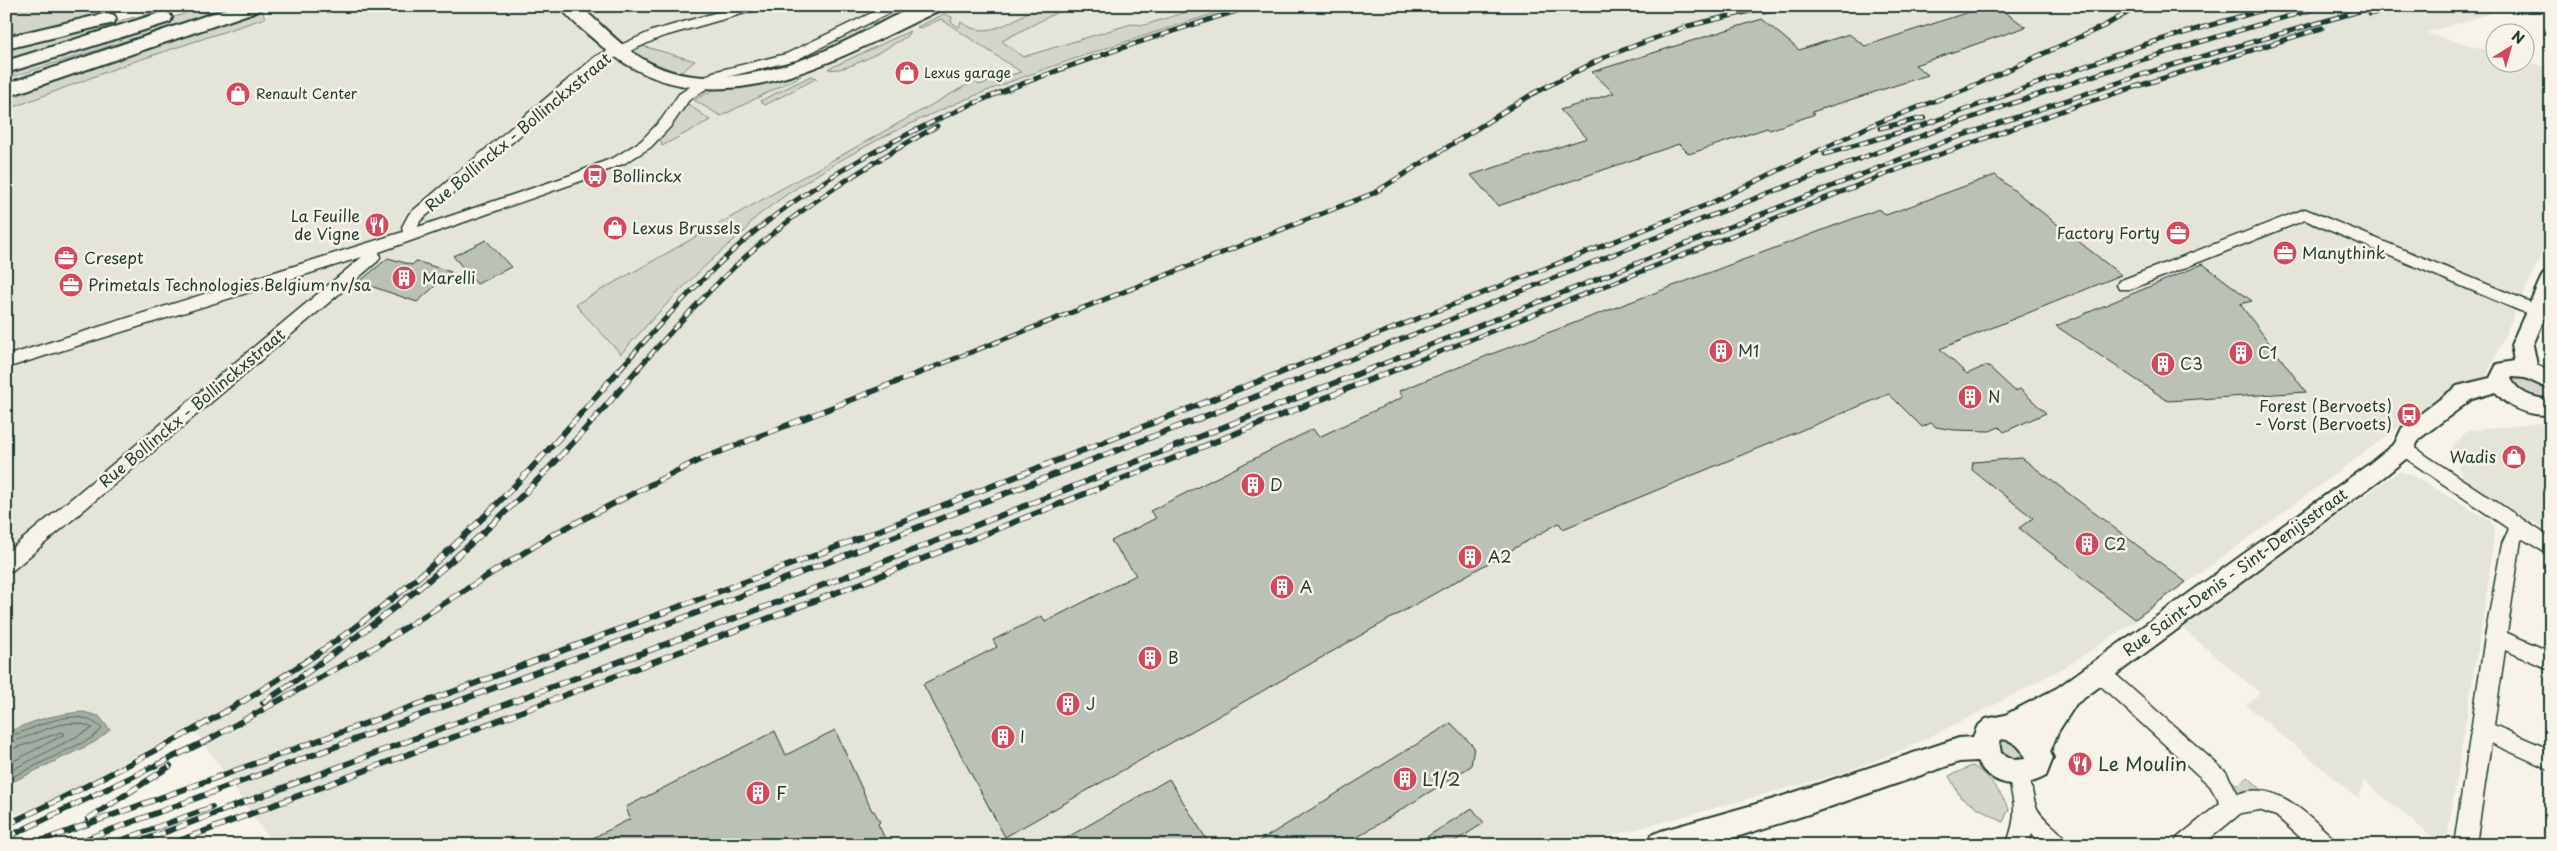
<svg xmlns="http://www.w3.org/2000/svg" width="2557" height="851" font-family="'Playpen Sans',sans-serif">
<rect width="100%" height="100%" fill="#f7f3e8"/>
<filter id="ink" filterUnits="userSpaceOnUse"><feTurbulence type="fractalNoise" baseFrequency=".02" numOctaves="2"/><feDisplacementMap in="SourceGraphic" scale="10" xChannelSelector="R" yChannelSelector="G"/><feConvolveMatrix kernelMatrix="1 2 1 2 8 2 1 2 1" color-interpolation-filters="sRGB"/></filter>
<g filter="url(#ink)">
<g fill="#e5e4d9">
<path d="M 294,6 L 2514,6 L 2426,33 L 2494,52 L 2494,62 L 2524,62 L 2525,61 L 2551,68 L 2551,233 L 2485,379 L 2459,383 L 2133,623 L 2070,664 L 1994,705 L 1905,749 L 1839,774 L 1578,845 L 273,845 L 192,726 L 48,802 L 6,818 L 6,109 L 191,41 Z"/>
<path d="M 2551,422 L 2551,533 L 2463,480 L 2452,447 L 2467,431 Z"/>
<path d="M 2399,471 L 2410,474 L 2489,520 L 2495,527 L 2489,577 L 2446,845 L 2442,845 L 2363,780 L 2359,799 L 2246,705 L 2260,693 L 2182,628 Z"/>
</g>
<g fill="#d3d5ca" stroke="#79897f">
<path d="M 6,6 L 140,6 L 6,38 Z"/>
<path d="M 209,6 L 235,6 L 6,79 L 6,70 Z"/>
<path d="M 905,6 L 921,6 L 810,63 L 731,77 L 731,74 L 815,50 Z"/>
<path d="M 1038,6 L 1069,6 L 1002,41 L 1023,57 L 1131,24 L 1145,25 L 1205,6 L 1238,6 C 1076,58 907,105 768,208 C 763,212 757,216 753,220 C 749,223 748,229 744,232 C 739,237 732,241 727,246 C 689,280 654,316 621,354 L 580,310 L 576,304 L 974,81 L 979,85 L 1021,72 L 941,19 L 921,28 L 917,27 L 944,14 L 952,17 L 951,22 L 959,27 L 961,22 C 987,42 1015,19 1038,6 Z"/>
<path d="M 164,10 L 164,12 L 6,61 L 6,48 Z"/>
<path d="M 262,10 L 265,18 L 127,64 L 6,110 L 6,98 L 146,47 Z"/>
<path d="M 910,31 L 906,37 C 890,46 846,74 828,69 Z"/>
<path d="M 639,45 L 695,61 L 680,73 L 639,57 L 634,51 Z"/>
<path d="M 798,74 L 801,76 L 721,116 L 694,100 L 719,87 Z"/>
<path d="M 811,76 L 817,78 L 765,105 L 760,101 Z"/>
<path d="M 688,104 L 710,120 L 662,146 L 660,138 Z"/>
<path d="M 2515,374 L 2550,389 L 2551,398 L 2526,398 L 2509,378 Z"/>
<path d="M 2004,740 L 2014,742 L 2021,749 L 2020,757 L 2013,759 L 2005,756 L 1999,746 Z"/>
<path d="M 1972,766 C 1987,772 2002,795 2009,809 L 2003,822 L 1961,798 L 1949,776 Z"/>
<path d="M 2225,775 L 2237,785 L 2248,777 L 2264,792 L 2239,798 Z"/>
</g>
<path fill="#a4ada3" stroke="#6f8077" d="M 83,712 L 99,716 L 110,730 L 95,742 L 6,785 L 6,733 C 32,721 54,714 83,712 Z"/>
<g fill="none" stroke-linecap="round" stroke-linejoin="round">
<g stroke="#546a60" stroke-width="1">
<path d="M 6,737 C 37,730 75,701 102,729 L 92,738 L 6,780"/>
<path d="M 6,743 C 35,738 63,713 93,728 L 6,773"/>
<path d="M 6,751 L 62,732 L 65,734 L 6,765"/>
</g>
</g>
<g fill="#bbc1b6" stroke="#1f3d34">
<path d="M 1987,6 L 1996,6 L 2026,27 L 1915,65 L 1928,75 L 1812,112 L 1815,114 L 1770,130 L 1767,128 L 1689,154 L 1679,144 L 1498,206 L 1471,175 L 1587,138 L 1560,110 L 1614,93 L 1592,72 L 1762,19 L 1799,50 L 1849,34 L 1865,46 Z"/>
<path d="M 1995,175 L 2121,275 L 1940,349 L 1967,374 L 1987,365 L 2015,391 L 2020,389 L 2046,413 L 2004,432 L 1999,427 L 1990,431 L 1954,430 L 1936,427 L 1931,423 L 1922,427 L 1889,394 L 1563,529 L 1559,523 L 1005,837 L 923,684 L 997,647 L 993,640 L 1042,616 L 1045,622 L 1136,575 L 1111,541 L 1156,518 L 1150,511 L 1313,429 L 1319,437 L 1403,397 L 1399,391 L 1494,353 L 1879,209 L 1886,215 Z"/>
<path d="M 486,240 L 511,267 L 477,284 L 453,256 Z"/>
<path d="M 388,258 L 412,265 L 416,261 L 451,272 L 417,302 L 359,282 Z"/>
<path d="M 2203,264 L 2252,301 L 2240,304 L 2306,392 L 2168,401 L 2056,326 Z"/>
<path d="M 2022,458 L 2150,555 L 2186,582 L 2135,619 L 2019,528 L 2033,518 L 1972,470 L 1973,462 Z"/>
<path d="M 1451,723 L 1474,747 L 1471,766 L 1345,845 L 1253,845 Z"/>
<path d="M 835,730 L 872,811 L 874,811 L 880,822 L 878,824 L 888,845 L 579,845 L 630,819 L 626,807 L 775,731 L 786,755 Z"/>
<path d="M 1169,779 L 1210,845 L 1054,845 Z"/>
<path d="M 1472,808 L 1484,823 L 1449,845 L 1414,845 Z"/>
</g>
<g fill="none" stroke-linecap="round" stroke-linejoin="round">
<defs>
<g id="minor">
<path d="M 739,6 L 760,6 L 759,9 L 661,37 L 606,62 L 420,221 L 418,227 L 571,175 L 615,157 L 641,141 L 661,120 L 679,94 L 713,72 L 786,54 L 886,6 L 903,6 L 796,60 L 723,78 L 689,100 L 671,126 L 651,147 L 625,163 L 581,181 L 379,252 L 380,257 L 378,261 L 13,570 L 6,572 L 6,553 L 362,257 L 6,368 L 6,356 L 403,232 L 402,227 L 409,214 L 596,56 L 652,31 Z"/>
<path d="M 2305,209 L 2542,307 L 2544,311 L 2542,315 L 2530,315 L 2305,220 L 2131,289 L 2119,289 L 2117,285 L 2119,281 Z"/>
<path d="M 2404,441 L 2551,538 L 2551,556 L 2523,539 L 2521,540 L 2507,633 L 2551,652 L 2551,670 L 2505,650 L 2494,725 L 2551,750 L 2551,770 L 2491,743 L 2476,845 L 2454,845 L 2485,637 L 2502,544 L 2509,529 L 2398,453 L 2395,448 L 2398,443 Z"/>
<path d="M 2098,662 L 2105,665 L 2226,772 L 2238,794 C 2275,779 2308,815 2333,838 L 2336,845 L 2309,845 L 2276,816 L 2259,810 L 2241,813 L 2202,845 L 2174,845 L 2177,838 L 2220,803 L 2210,786 L 2091,677 L 2088,671 L 2091,665 Z"/>
<path d="M 2019,764 L 2026,767 C 2032,780 2031,793 2036,806 C 2040,819 2062,830 2069,845 L 2043,845 L 2032,834 L 2028,845 L 2006,845 C 2011,833 2014,822 2014,810 C 2014,796 2006,780 2012,767 Z"/>
</g>
<path id="major" d="M 2551,271 L 2551,303 L 2533,345 L 2537,365 L 2551,371 L 2551,390 L 2525,378 L 2512,377 L 2511,379 C 2519,394 2535,399 2551,399 L 2551,415 C 2531,416 2508,409 2496,392 L 2472,399 L 2419,439 L 2412,454 L 2385,476 L 2076,704 L 2058,732 L 2050,752 L 2053,758 L 2046,776 C 2021,790 1991,787 1977,761 L 1959,762 L 1812,813 L 1711,845 L 1647,845 L 1651,835 L 1661,831 L 1774,799 L 1959,738 L 1973,737 L 1977,727 L 1986,719 L 2005,715 L 2057,688 L 2369,464 L 2395,443 L 2402,428 L 2457,386 L 2490,378 L 2497,364 L 2514,361 L 2511,345 L 2541,278 L 2544,273 ZM 2002,739 C 2014,741 2022,747 2025,759 L 2015,760 L 2001,753 L 1999,741 Z"/>
<g id="highway">
<path d="M 234,6 L 262,6 L 260,10 L 6,97 L 6,84 Z"/>
<path d="M 560,6 L 580,6 C 602,25 622,48 648,62 C 707,95 791,68 848,40 C 870,30 892,15 916,7 C 923,4 934,6 942,6 L 940,10 C 832,61 706,139 598,43 C 586,32 569,20 560,6 Z"/>
<path d="M 163,12 L 170,14 L 172,18 L 170,22 L 6,73 L 6,61 Z"/>
<path d="M 107,13 L 114,15 L 116,19 L 114,23 L 6,49 L 6,37 Z"/>
</g>
</defs>
<use href="#minor" stroke="#1f3d34" stroke-width="3"/>
<use href="#major" stroke="#1f3d34" stroke-width="4"/>
<use href="#highway" stroke="#1f3d34" stroke-width="4"/>
<use href="#minor" fill="#f7f3e8" fill-rule="evenodd"/>
<use href="#major" fill="#f7f3e8" fill-rule="evenodd"/>
<use href="#highway" fill="#f7f3e8" fill-rule="evenodd"/>
<defs>
<g id="rail-far1">
<path d="M 1764,11 L 1792,6"/>
<path d="M 2370,14 L 2399,6"/>
<path d="M 1880,128 L 1924,118"/>
<path d="M 1825,154 L 1918,127 L 2143,45 L 2276,6"/>
<path d="M 619,370 C 672,310 727,249 792,203 C 930,105 1093,57 1252,6"/>
<path d="M 637,370 C 671,331 706,293 745,257 C 803,205 869,164 937,126"/>
<path d="M 926,370 L 1374,193 L 1532,94 L 1607,56 L 1688,26 L 1771,6"/>
<path d="M 1287,370 L 1709,204 L 1872,125 L 1966,89 L 2104,26 L 2139,6"/>
<path d="M 1324,370 C 1571,272 1817,169 2069,84 C 2153,55 2239,30 2325,6"/>
<path d="M 1367,370 L 1949,140 L 2162,68 L 2377,6"/>
<path d="M 1394,370 L 1899,169 L 2081,104 L 2322,28"/>
</g>
<g id="rail">
<path d="M 263,703 C 346,646 428,586 501,516 C 550,470 594,420 638,369"/>
<path d="M 88,819 L 170,766"/>
<path d="M 6,825 C 158,753 312,673 438,560 C 504,501 562,436 620,369"/>
<path d="M 6,838 L 210,739 L 375,647 L 552,535 L 697,461 L 929,369"/>
<path d="M 30,845 L 455,691 L 824,552 L 1290,369"/>
<path d="M 70,845 L 699,612 L 1327,369"/>
<path d="M 109,845 L 212,807"/>
<path d="M 131,845 L 863,570 L 1370,369"/>
<path d="M 168,845 L 867,581 L 1397,369"/>
</g>
</defs>
<use href="#rail-far1" stroke="#1f3d34" stroke-width="5"/>
<use href="#rail" stroke="#1f3d34" stroke-width="6"/>
<use href="#rail-far1" stroke="#f7f3e8" stroke-width="3" stroke-dasharray="9" stroke-linecap="butt"/>
<use href="#rail" stroke="#f7f3e8" stroke-width="4.5" stroke-dasharray="12" stroke-linecap="butt"/>
</g>
</g>
<defs>
<symbol id="shop-disc" viewBox="-11 -11 22 22"><circle r="9.5" fill="#d1495b" stroke="#f7f3e8"/><path d="M-5-2.5h2.3a2.7 3.5 0 0 1 5.4 0H5L5.5 6h-11ZM-1.5-2.5h3a1.5 2.3 0 0 0-3 0Z" fill="#fff"/></symbol>
<symbol id="bus-disc" viewBox="-11 -11 22 22"><circle r="9.5" fill="#d1495b" stroke="#f7f3e8"/><path d="M-5-6H5V4H4V6H2V4H-2V6H-4V4H-5ZM-3.5-4V0h7V-4ZM-3.5 1.2v1.5H-2V1.2ZM2 1.2v1.5H3.5V1.2Z" fill="#fff"/></symbol>
<symbol id="restaurant-disc" viewBox="-11 -11 22 22"><circle r="9.5" fill="#d1495b" stroke="#f7f3e8"/><path d="M-5-6h1v4h1v-4h1v4h1v-4h1v5L-1.5 .5V6h-2V.5L-5-1ZM5-6V6H3V1.5H1.5Q1.5-4 5-6Z" fill="#fff"/></symbol>
<symbol id="office-disc" viewBox="-11 -11 22 22"><circle r="9.5" fill="#d1495b" stroke="#f7f3e8"/><path d="M-6-3h4V-5.5h4V-3h4V5H-6ZM-1-4.5V-3h2v-1.5ZM-6 0V1H6V0Z" fill="#fff"/></symbol>
<symbol id="building-disc" viewBox="-11 -11 22 22"><circle r="9.5" fill="#d1495b" stroke="#f7f3e8"/><path d="M-4-6H4V6H1V3H-1V6H-4ZM-2.5-4.3h1.7v1.8h-1.7ZM.8-4.3h1.7v1.8H.8ZM-2.5-1h1.7V.8h-1.7ZM.8-1h1.7V.8H.8Z" fill="#fff"/></symbol>
</defs>
<g fill-rule="evenodd">
<use href="#shop-disc" x="893" y="59" width="28" height="28"/>
<use href="#shop-disc" x="224" y="80" width="28" height="28"/>
<use href="#bus-disc" x="581" y="162" width="28" height="28"/>
<use href="#restaurant-disc" x="363" y="211" width="28" height="28"/>
<use href="#shop-disc" x="601" y="214" width="28" height="28"/>
<use href="#office-disc" x="2164" y="219" width="28" height="28"/>
<use href="#office-disc" x="2271" y="239" width="28" height="28"/>
<use href="#office-disc" x="52" y="244" width="28" height="28"/>
<use href="#building-disc" x="390" y="264" width="28" height="28"/>
<use href="#office-disc" x="57" y="271" width="28" height="28"/>
<use href="#building-disc" x="1707" y="337" width="28" height="28"/>
<use href="#building-disc" x="2227" y="339" width="28" height="28"/>
<use href="#building-disc" x="2149" y="350" width="28" height="28"/>
<use href="#building-disc" x="1956" y="383" width="28" height="28"/>
<use href="#bus-disc" x="2395" y="401" width="28" height="28"/>
<use href="#shop-disc" x="2500" y="443" width="28" height="28"/>
<use href="#building-disc" x="1239" y="471" width="28" height="28"/>
<use href="#building-disc" x="2073" y="530" width="28" height="28"/>
<use href="#building-disc" x="1456" y="543" width="28" height="28"/>
<use href="#building-disc" x="1268" y="573" width="28" height="28"/>
<use href="#building-disc" x="1136" y="644" width="28" height="28"/>
<use href="#building-disc" x="1054" y="690" width="28" height="28"/>
<use href="#building-disc" x="989" y="723" width="28" height="28"/>
<use href="#restaurant-disc" x="2066" y="750" width="28" height="28"/>
<use href="#building-disc" x="1391" y="765" width="28" height="28"/>
<use href="#building-disc" x="744" y="779" width="28" height="28"/>
</g>
<g text-anchor="middle" stroke-width="5" stroke-linejoin="round" paint-order="stroke">
<g font-size="14" fill="#1f3d34" stroke="#f7f3e8" text-anchor="start">
<text x="924" y="78">Lexus garage</text>
<text x="256" y="99">Renault Center</text>
</g>
<g font-size="16" fill="#1f3d34" stroke="#f7f3e8">
<text transform="translate(518 132) rotate(-40)" y="6">Rue Bollinckx - Bollinckxstraat</text>
<text transform="translate(192 408) rotate(-40)" y="6">Rue Bollinckx - Bollinckxstraat</text>
<text transform="translate(2235 572) rotate(-36)" y="6">Rue Saint-Denis - Sint-Denijsstraat</text>
</g>
<g font-size="16" fill="#1f3d34" stroke="#f7f3e8" text-anchor="start">
<text x="612" y="182">Bollinckx</text>
<text x="360" y="222" text-anchor="end">La Feuille<tspan x="360" dy="18">de Vigne</tspan></text>
<text x="632" y="234">Lexus Brussels</text>
<text x="2160" y="239" text-anchor="end">Factory Forty</text>
<text x="2302" y="259">Manythink</text>
<text x="84" y="264">Cresept</text>
<text x="422" y="284">Marelli</text>
<text x="88" y="291">Primetals Technologies Belgium nv/sa</text>
<text x="1738" y="357">M1</text>
<text x="2258" y="359">C1</text>
<text x="2180" y="370">C3</text>
<text x="1988" y="403">N</text>
<text x="2392" y="412" text-anchor="end">Forest (Bervoets)<tspan x="2392" dy="18">- Vorst (Bervoets)</tspan></text>
<text x="2496" y="463" text-anchor="end">Wadis</text>
<text x="1270" y="491">D</text>
<text x="2104" y="550">C2</text>
<text x="1488" y="563">A2</text>
<text x="1300" y="593">A</text>
<text x="1168" y="664">B</text>
<text x="1086" y="710">J</text>
<text x="1020" y="743">I</text>
</g>
<g font-size="19" fill="#1f3d34" stroke="#f7f3e8" text-anchor="start">
<text x="2098" y="771">Le Moulin</text>
<text x="1422" y="786">L1/2</text>
<text x="776" y="800">F</text>
</g>
</g>
<rect width="2557" height="851" fill="none" stroke="#f7f3e8" stroke-width="25"/>
<rect x="12" y="12" width="2532" height="826" fill="none" stroke="#1f3d34" stroke-width="2" filter="url(#ink)"/>
<g transform="translate(2510 48) rotate(37)"><circle r="24" fill="#f7f3e8" stroke="#a1aaa0"/>
<path d="M0-4L9 19L0 12L-9 19Z" fill="#d1495b"/>
<text y="-8" font-size="14" font-weight="bold" text-anchor="middle" fill="#1f3d34">N</text>
</g>
</svg>
